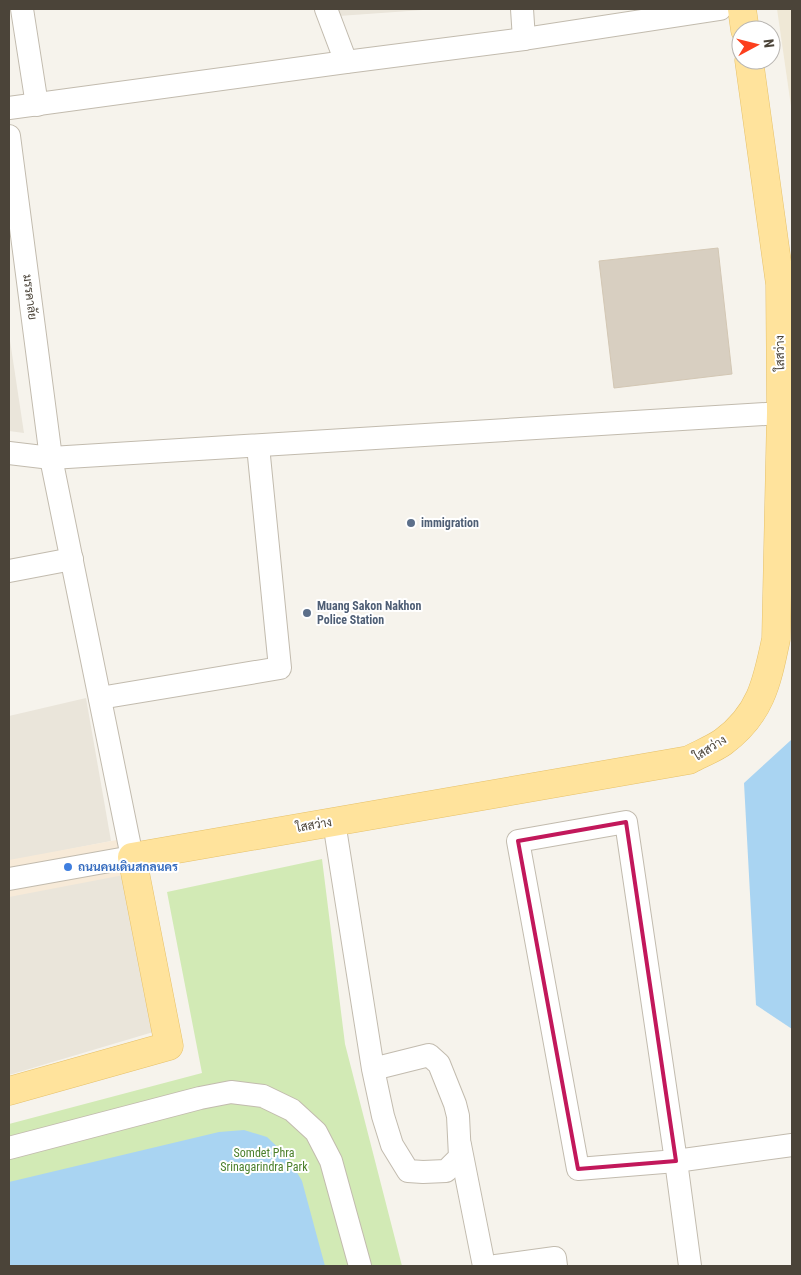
<svg xmlns="http://www.w3.org/2000/svg" width="801" height="1275" font-family="'Roboto Condensed',Sarabun,sans-serif">
<rect width="100%" height="100%" fill="#f6f3ec"/>
<g fill="#eae5da">
<path d="M 322,9 L 437,9 L 325,17 Z"/>
<path d="M 9,334 L 24,433 L 9,431 Z"/>
<path d="M 86,698 L 111,841 L 9,861 L 9,716 Z"/>
<path d="M 124,869 L 160,1030 L 9,1075 L 9,892 Z"/>
</g>
<path fill="#f7ead8" d="M 122,839 L 129,874 L 9,897 L 9,860 Z"/>
<path fill="#efe8d6" d="M 777,9 L 792,9 L 792,113 Z"/>
<path fill="#d2eab5" d="M 322,859 L 345,1044 L 402,1266 L 9,1266 L 9,1124 L 202,1073 L 167,892 Z"/>
<g fill="#a9d4f2">
<path d="M 792,705 L 792,1029 L 756,1005 L 744,783 L 791,740 Z"/>
<path d="M 244,1130 L 267,1137 L 288,1157 L 302,1181 L 325,1266 L 9,1266 L 9,1182 L 219,1132 Z"/>
</g>
<path fill="#d8cfc1" stroke="#d3c7b4" d="M 718,248 L 732,374 L 614,388 L 599,261 Z"/>
<g fill="none" stroke-linecap="round" stroke-linejoin="round">
<defs>
<g id="minor">
<path d="M 22,9 L 37,105"/>
<path d="M 326,9 L 346,62"/>
<path d="M 522,9 L 524,39"/>
<path d="M 9,108 L 346,62 L 524,39 L 720,9"/>
<path d="M 9,136 L 51,458 L 132,857 L 9,879"/>
<path d="M 9,453 L 51,458 L 781,413 L 792,416"/>
<path d="M 9,571 L 72,559"/>
<path d="M 100,698 L 280,668 L 258,446"/>
<path d="M 334,822 L 373,1069 L 383,1116 L 392,1145 L 408,1171 L 423,1172 L 446,1171 L 460,1157 L 458,1116 L 455,1104 L 439,1064 L 429,1055 L 373,1069"/>
<path d="M 626,822 L 676,1161 L 578,1169 L 518,841 Z"/>
<path d="M 460,1145 L 484,1266"/>
<path d="M 9,1148 L 200,1098 L 231,1092 L 263,1096 L 292,1110 L 316,1132 L 331,1161 L 360,1266"/>
<path d="M 496,1266 L 555,1258 L 556,1266"/>
<path d="M 690,1266 L 676,1161 L 792,1145"/>
</g>
<g id="major">
<path d="M 742,9 L 745,30"/>
<path d="M 9,1091 L 169,1046 L 132,857 L 689,760 C 700,754 713,749 723,742 C 761,714 767,682 776,639 L 781,413 L 780,284 L 749,60"/>
</g>
</defs>
<use href="#minor" stroke="#c2bbae" stroke-width="24"/>
<use href="#major" stroke="#e6c16a" stroke-width="29"/>
<use href="#minor" stroke="#fff" stroke-width="22"/>
<use href="#major" stroke="#ffe39c" stroke-width="28"/>
</g>
<path fill="none" stroke="#c2185b" stroke-width="4" stroke-linejoin="round" d="M 626,822 L 676,1161 L 578,1169 L 518,841 Z"/>
<g fill="#5c6f8a" stroke="#fff" stroke-width="2">
<circle cx="411" cy="523" r="5"/>
<circle cx="307" cy="613" r="5"/>
</g>
<circle fill="#3f7fe0" stroke="#fff" stroke-width="2" cx="68" cy="867" r="5"/>
<g text-anchor="middle" stroke-width="4" stroke-linejoin="round" paint-order="stroke">
<g font-size="12" fill="#4b4439" stroke="#fff">
<text transform="translate(30 297) rotate(83)" y="4">มรรคาลัย</text>
<text transform="translate(780 353) rotate(-91)" y="4">ใสสว่าง</text>
<text transform="translate(710 748) rotate(-32)" y="4">ใสสว่าง</text>
<text transform="translate(314 825) rotate(-10)" y="4">ใสสว่าง</text>
</g>
<g font-size="12" font-weight="bold" fill="#4e5e75" stroke="#fff" text-anchor="start">
<text x="421" y="527">immigration</text>
<text x="317" y="610">Muang Sakon Nakhon<tspan x="317" dy="14">Police Station</tspan></text>
</g>
<g font-size="12" font-weight="bold" fill="#366cbe" stroke="#fff" text-anchor="start">
<text x="78" y="871">ถนนคนเดินสกลนคร</text>
</g>
<g font-size="12" fill="#4a7f2a" stroke="#fff">
<text x="264" y="1157">Somdet Phra<tspan x="264" dy="14">Srinagarindra Park</tspan></text>
</g>
</g>
<rect width="801" height="1275" fill="none" stroke="#4b4439" stroke-width="20"/>
<g transform="translate(756 45) rotate(83)"><circle r="24" fill="#ffffff" stroke="#b7b4b0"/>
<path d="M0-4L9 19L0 12L-9 19Z" fill="#fc3f1d"/>
<text y="-8" font-size="14" font-weight="bold" text-anchor="middle" fill="#4b4439">N</text>
</g>
</svg>
